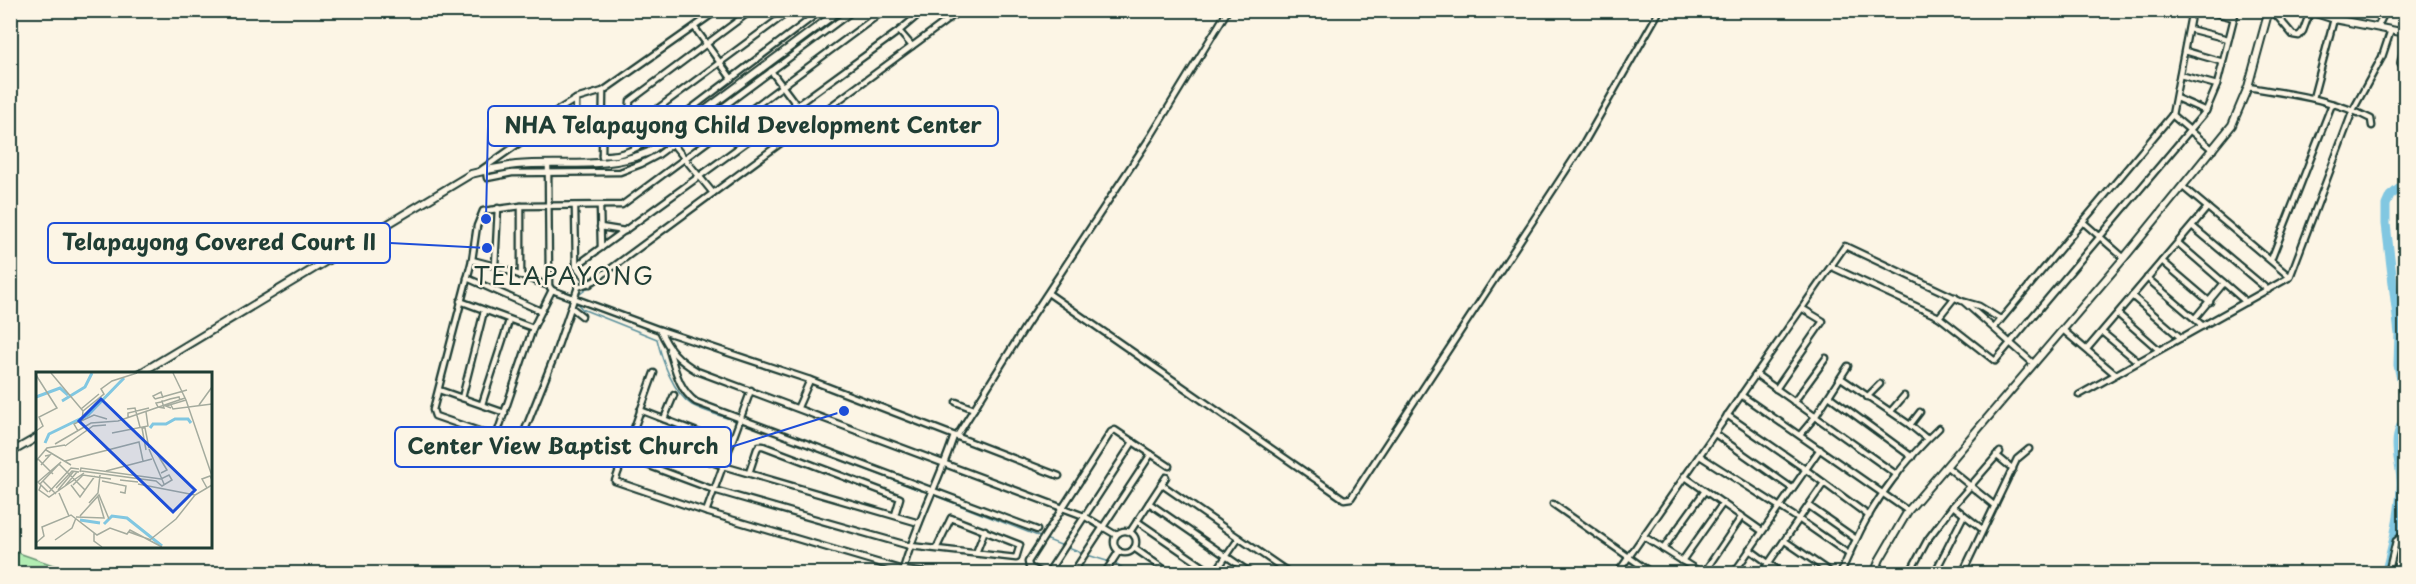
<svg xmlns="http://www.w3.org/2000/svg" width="2416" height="584" font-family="'Playpen Sans',sans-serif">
<rect width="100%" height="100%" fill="#fcf5e5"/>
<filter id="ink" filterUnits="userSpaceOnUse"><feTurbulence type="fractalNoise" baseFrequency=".0167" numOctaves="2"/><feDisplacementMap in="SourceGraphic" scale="12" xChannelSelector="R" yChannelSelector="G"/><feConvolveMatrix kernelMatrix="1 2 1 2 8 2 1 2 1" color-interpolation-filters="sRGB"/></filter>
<g filter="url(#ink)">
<path fill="#b2edb3" stroke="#689574" stroke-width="1.5" d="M 10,550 L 76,573 L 11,573 Z"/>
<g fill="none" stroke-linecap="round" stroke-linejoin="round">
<g stroke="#5a909c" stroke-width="1.5">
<path d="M 813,123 L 964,10"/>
<path d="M 791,138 L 809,125"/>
<path d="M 580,294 L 633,255"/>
<path d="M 578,304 L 582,309 L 657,339 C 662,360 673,393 692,405 C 705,412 722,416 736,421"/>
<path d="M 743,423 L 922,491"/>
<path d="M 936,496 L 1081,553 L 1110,562"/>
<path d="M 1115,563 L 1132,574"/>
</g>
<g stroke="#81c7e1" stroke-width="9">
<path d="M 2406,183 L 2390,196 L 2386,205 L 2386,224 L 2399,334 L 2398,365 L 2406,403"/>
<path d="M 2385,574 C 2393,545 2400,516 2401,486 C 2402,469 2394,452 2398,435 C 2399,427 2404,421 2406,413"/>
</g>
<defs>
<g id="street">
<path d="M 885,10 L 622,205 L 521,206 L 483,211 L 477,226 L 472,260 L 433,410 L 435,416 L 519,445 L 554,357 L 578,287 L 594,281 L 961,10"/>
<path d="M 2204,10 L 2234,18"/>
<path d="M 2272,10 L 2293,35 L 2299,36 L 2303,31 L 2310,12"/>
<path d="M 2378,26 L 2386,10"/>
<path d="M 695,28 L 731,78"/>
<path d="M 2189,29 L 2228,39"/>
<path d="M 899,31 L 912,46"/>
<path d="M 2185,51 L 2223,62"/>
<path d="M 771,71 L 810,123"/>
<path d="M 2180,75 L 2217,85"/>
<path d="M 2248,87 C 2290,94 2333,99 2371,119 L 2372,126"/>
<path d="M 2176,98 L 2206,111"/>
<path d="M 2313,98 L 2334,19"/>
<path d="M 2172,115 L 2213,150"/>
<path d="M 576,124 L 576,99"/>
<path d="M 628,130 L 630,101 L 752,10"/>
<path d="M 538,131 L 555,125 L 603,125"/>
<path d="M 602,138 L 634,126 L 791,10"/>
<path d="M 672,143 L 713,193"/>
<path d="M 602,155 C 619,157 633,150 647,142 L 822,10"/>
<path d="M 602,157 L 603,91"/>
<path d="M 548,165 L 549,286"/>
<path d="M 481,170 L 535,132 L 548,116 L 576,99 L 603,91 L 718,10"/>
<path d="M 486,170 L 487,178 L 512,173 L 620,172 L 641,164 L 658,155 L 854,10"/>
<path d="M 2183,187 L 2290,277"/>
<path d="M 575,206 L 576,266 L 590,284"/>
<path d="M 600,206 L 601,248"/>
<path d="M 2083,222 L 2124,258"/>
<path d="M 2192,226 L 2268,290"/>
<path d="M 600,227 L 625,231"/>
<path d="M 2178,243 L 2246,302"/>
<path d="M 472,260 L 495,266 L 549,286 L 552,290 L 660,330 C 669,350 678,360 697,371 L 1084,516 L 1116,535"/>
<path d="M 2271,260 L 2332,104"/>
<path d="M 2162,261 L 2210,302"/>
<path d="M 495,266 L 498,208"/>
<path d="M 576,266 L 899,31 L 924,10"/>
<path d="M 1832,267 L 1939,317 L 1995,361 L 2206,111 L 2217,85 L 2236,10"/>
<path d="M 521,276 L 521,206"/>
<path d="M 467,278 L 541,311"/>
<path d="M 2147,278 L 2203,326"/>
<path d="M 1048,293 L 1344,499 L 1351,498 L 1584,143 L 1660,10"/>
<path d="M 2132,296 L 2181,338"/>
<path d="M 460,301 L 533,328"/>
<path d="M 1965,302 L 1979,306 L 2000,319"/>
<path d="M 572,308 L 582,316"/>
<path d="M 2118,314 L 2159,350"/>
<path d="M 1939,317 L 1955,297"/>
<path d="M 2195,318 L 2224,283"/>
<path d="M 1994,328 L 2172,115 L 2192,10"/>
<path d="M 660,330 L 810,380 L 1059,476"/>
<path d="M 2063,330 L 2115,374"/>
<path d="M 2102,332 L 2137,361"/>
<path d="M 2087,349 L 2207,208"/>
<path d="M 669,350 C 675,369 679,390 696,402 L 1037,530"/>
<path d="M 654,373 L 615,481 L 706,512 L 903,570 L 934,574"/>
<path d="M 1757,375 L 1897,475"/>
<path d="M 1841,378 L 1910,425 L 1927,439"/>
<path d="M 1776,389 L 1823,321 L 1803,309"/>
<path d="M 439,390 L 505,413"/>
<path d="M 1741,395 L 1908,511"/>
<path d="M 2079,395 L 2290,277 L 2353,110 L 2382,57 L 2391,30"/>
<path d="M 1829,396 L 1912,457"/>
<path d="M 1867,397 L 1880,384"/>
<path d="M 462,398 L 484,311"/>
<path d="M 956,402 L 974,409"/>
<path d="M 1794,402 L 1826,358"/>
<path d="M 482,404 L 509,321"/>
<path d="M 798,407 L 810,380"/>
<path d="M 640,410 L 731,445"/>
<path d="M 1891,411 L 1904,396"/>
<path d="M 1727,415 L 1805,469 L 1869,516"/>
<path d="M 664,419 L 674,395"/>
<path d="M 1910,425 L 1920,412"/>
<path d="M 632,434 L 723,466 L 919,523"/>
<path d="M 1715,434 L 1793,489"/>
<path d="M 1800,435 L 1815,417 L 1848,366"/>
<path d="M 957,436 L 1025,327 L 1151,136 L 1228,10"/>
<path d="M 496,437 L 533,328 L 552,290"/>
<path d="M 1996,455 L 2013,469"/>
<path d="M 623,456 L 714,490 L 910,546 L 1016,558 L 1020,545 L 951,518 L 937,547"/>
<path d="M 1700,456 L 1800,520 L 1850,555"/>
<path d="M 1946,466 L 1995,506"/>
<path d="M 749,473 L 757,449 L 759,446 L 763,446 L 900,498 L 895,515"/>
<path d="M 1684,476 L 1762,531"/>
<path d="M 1161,484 L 1291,574"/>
<path d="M 1149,503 L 1252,574"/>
<path d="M 1553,504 L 1653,574"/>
<path d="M 1809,506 L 1856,539"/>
<path d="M 1953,506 L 1982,529"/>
<path d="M 706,512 L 751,390"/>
<path d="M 1137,521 L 1214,574"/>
<circle cx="1125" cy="542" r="11"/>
<path d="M 1130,532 L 1166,477"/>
<path d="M 1643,536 L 1703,574"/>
<path d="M 1785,541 L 1833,574"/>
<path d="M 1134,548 L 1171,574"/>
<path d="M 1663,549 L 1704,492"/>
<path d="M 1749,549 L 1783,574"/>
<path d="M 976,553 L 985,530"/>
<path d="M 1682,561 L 1723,503"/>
<path d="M 903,570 C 916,523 939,482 954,436"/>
<path d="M 1043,574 L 1029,567 L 1028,562 L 1111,432 L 1115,430 L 1169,466"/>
<path d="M 1047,574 L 1133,442"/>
<path d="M 1072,574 L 1151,454"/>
<path d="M 1104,574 L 1119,551"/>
<path d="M 1214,574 L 1239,538"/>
<path d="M 1617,574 L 1845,246 L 1964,302 L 2034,364"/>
<path d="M 1703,574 L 1742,516"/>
<path d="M 1733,574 L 1820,449"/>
<path d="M 1761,574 L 1824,483"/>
<path d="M 1840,574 C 1846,562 1850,551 1856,540 C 1874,500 1907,458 1939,428"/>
<path d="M 1909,574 L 1928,539 L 1953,506 L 2000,452"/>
<path d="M 1934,574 L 1964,515"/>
<path d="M 1962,574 L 2017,459 L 2029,449"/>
<path d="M 2388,574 L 2396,541 L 2406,533"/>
</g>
<g id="secondary">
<path d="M 2306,10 L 2334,19 L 2406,33"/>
<path d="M 2406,40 L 2401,63 L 2406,68"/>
<path d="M 139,374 L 471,174 C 486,170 501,167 516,165 C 561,161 606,170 649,152 L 840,10"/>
<path d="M 10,453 L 38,437"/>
<path d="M 1874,574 L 1880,559 L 1908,511 L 2124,258 L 2232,125 L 2248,87 L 2269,10"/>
</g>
</defs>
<use href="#street" stroke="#1f3d34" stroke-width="9"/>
<use href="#secondary" stroke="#1f3d34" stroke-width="10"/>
<use href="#street" stroke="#fcf5e5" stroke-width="4.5"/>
<use href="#secondary" stroke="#fcf5e5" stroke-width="6"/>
</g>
</g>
<g text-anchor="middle" stroke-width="5" stroke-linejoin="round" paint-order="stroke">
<g font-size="24" letter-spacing="1.5" fill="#1f3d34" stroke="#fcf5e5">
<text x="564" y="285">TELAPAYONG</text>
</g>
</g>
<g transform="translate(36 372)">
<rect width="176" height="176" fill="#fcf5e5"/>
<path fill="none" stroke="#81c7e1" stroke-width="3" d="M 0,25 L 24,16 L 32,23M 26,29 L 49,15 L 56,1M 114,56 L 117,52 L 130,52 L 139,47 L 152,47 L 155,51M 9,71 L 13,62 L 52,43 L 88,6M 44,148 L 64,151M 68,152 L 76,144 L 91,146 L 126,174"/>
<path fill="none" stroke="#a4ab9e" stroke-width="1.5" d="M 15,1 L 47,39 L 68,22 L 65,17 L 76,9 L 101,1M 137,1 L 150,28 L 176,104M 0,3 L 21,36 L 3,45 L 7,54 L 0,59M 119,27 L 151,18M 119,27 L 117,24 L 125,20 L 127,26M 126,29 L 128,36 L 122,35 L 120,31 L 125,30 L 126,29 L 128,29 L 134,27 L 143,25 L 144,28M 135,33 L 137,37 L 176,32M 163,33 L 176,15M 135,36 L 130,34 L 150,28M 45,37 L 63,22M 91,37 L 99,36 L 104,55M 92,45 L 92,41 L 113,36M 45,49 L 58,43 L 71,47M 42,59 L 38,52 L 46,48 L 47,39M 76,61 L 112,54 L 110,40M 19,72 L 55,51 L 82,49 L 149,26M 29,74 L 57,54 L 70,53M 113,77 L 128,112M 10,78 L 35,93M 110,78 L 106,56 L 109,56 L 113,76M 120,80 L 131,98 L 125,101M 2,87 L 17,102M 0,89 L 11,76 L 29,73M 29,89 L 103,70 L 107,89M 23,92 L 49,118M 5,93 L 14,83 L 9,84M 70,99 L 116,87M 44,100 L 45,96 L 125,107 L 133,103 L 136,108 L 126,114 L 120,109 L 45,99M 84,108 L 102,110M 7,109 L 20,122M 66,109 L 90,114 L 89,121 L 84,120M 4,112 L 25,90 L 2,110 L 12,120M 102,112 L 159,123M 5,113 L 3,118 L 13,125 L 48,101M 35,113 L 44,125 L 59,104M 37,113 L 47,103 L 75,107M 29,114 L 41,100M 20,116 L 36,99 L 43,100M 171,116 L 166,107 L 174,104 L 176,108M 22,118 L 38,99M 13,120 L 35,96 L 43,97M 23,121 L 33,144M 53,131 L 62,121 L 64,103M 44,144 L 63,123 L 73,147M 40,145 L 68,146 L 62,125M 93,160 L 115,168M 58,161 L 58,169 L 66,175M 115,167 L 140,147 L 159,123 L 176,113M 19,168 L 36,156 L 40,146M 0,171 L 8,164 L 6,155 L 35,143 L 61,163 L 74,156 L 91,162 L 94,158 L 126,175"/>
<path fill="#1d4ed8" fill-opacity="0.15" stroke="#1d4ed8" stroke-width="3" d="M 65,27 L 159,118 L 137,140 L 43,49 Z"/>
<rect width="176" height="176" fill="none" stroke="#1f3d34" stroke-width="3"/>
</g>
<path fill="none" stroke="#1d4ed8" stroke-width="2" d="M486 219L488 126M487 248L390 243M844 411L731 447"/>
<g fill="#1d4ed8" stroke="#fcf5e5" stroke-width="2">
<circle cx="486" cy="219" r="6"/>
<circle cx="487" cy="248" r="6"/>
<circle cx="844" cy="411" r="6"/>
</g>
<g fill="#fcf5e5" stroke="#1d4ed8" stroke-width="2">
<rect x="488" y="106" width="510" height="40" rx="6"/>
<rect x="48" y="223" width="342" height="40" rx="6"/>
<rect x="395" y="427" width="336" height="40" rx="6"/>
</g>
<g font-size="22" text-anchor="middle" font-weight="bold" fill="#1f3d34">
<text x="743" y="133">NHA Telapayong Child Development Center</text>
<text x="219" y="250">Telapayong Covered Court II</text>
<text x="563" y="454">Center View Baptist Church</text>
</g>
<rect width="2416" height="584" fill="none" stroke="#fcf5e5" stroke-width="36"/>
<rect x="18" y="18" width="2380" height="548" fill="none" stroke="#1f3d34" stroke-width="2" filter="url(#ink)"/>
</svg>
